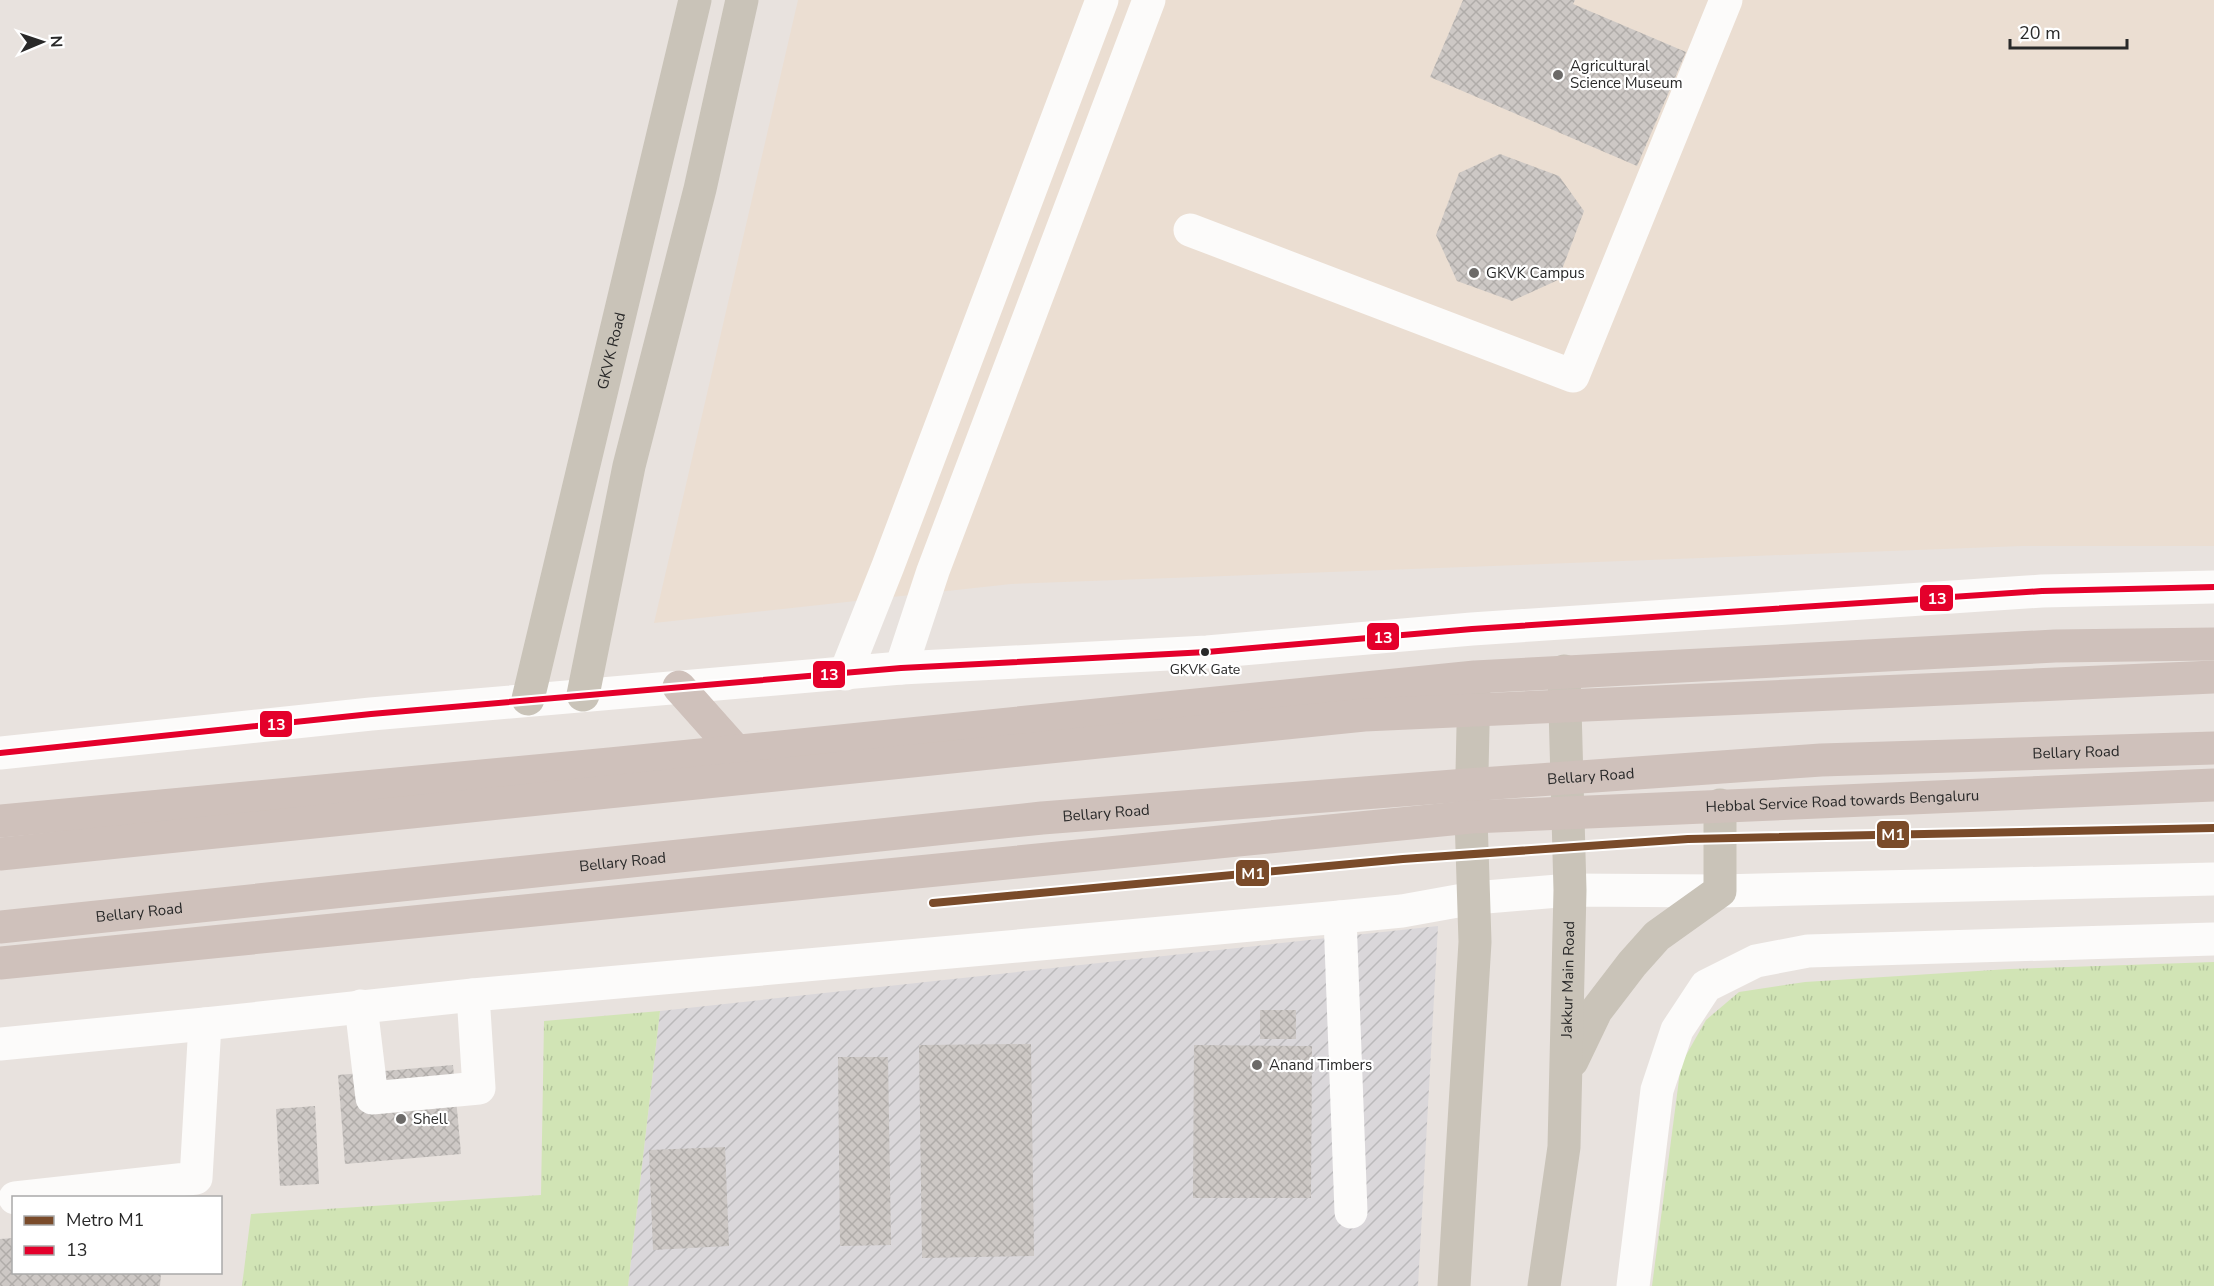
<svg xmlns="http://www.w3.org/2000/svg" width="2214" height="1286" font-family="'Nunito Sans',sans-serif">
<defs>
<pattern id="industrial-furrows" width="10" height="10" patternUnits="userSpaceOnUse" patternTransform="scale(1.5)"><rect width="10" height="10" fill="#dad7da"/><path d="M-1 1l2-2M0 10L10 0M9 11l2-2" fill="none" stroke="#bbb9bb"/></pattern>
<pattern id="grass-tufts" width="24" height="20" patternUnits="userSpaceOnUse" patternTransform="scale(1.5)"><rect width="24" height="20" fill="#d1e4b5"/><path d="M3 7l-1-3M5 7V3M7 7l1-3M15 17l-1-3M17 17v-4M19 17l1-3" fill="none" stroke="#b3c49c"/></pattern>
<pattern id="building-cross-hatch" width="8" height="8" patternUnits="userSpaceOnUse" patternTransform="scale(1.5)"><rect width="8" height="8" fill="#cdc8c5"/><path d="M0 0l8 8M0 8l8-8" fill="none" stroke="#b0aca9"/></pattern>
</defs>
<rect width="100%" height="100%" fill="#e8e2de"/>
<path fill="url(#industrial-furrows)" d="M 1438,926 L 1418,1286 L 628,1286 L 660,1011 Z"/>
<path fill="#ebded2" d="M 798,0 L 2214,0 L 2214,546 L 2022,546 L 1011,584 L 654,623 Z"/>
<g fill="url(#grass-tufts)">
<path d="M 2214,962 L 2214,1286 L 1652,1286 L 1681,1064 L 1706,1020 L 1739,992 L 1805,982 L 2009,969 Z"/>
<path d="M 660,1011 L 628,1286 L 242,1286 L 251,1214 L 541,1195 L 544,1021 Z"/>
</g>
<g fill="url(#building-cross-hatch)">
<path d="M 1463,0 L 1575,0 L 1573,4 L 1686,52 L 1637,166 L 1430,77 Z"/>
<path d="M 1500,154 L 1559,176 L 1584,211 L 1558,280 L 1512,301 L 1457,281 L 1436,235 L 1459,173 Z"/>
<rect x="1260" y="1010" width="36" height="29"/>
<path d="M 1031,1044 L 1034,1256 L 922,1258 L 919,1045 Z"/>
<path d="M 1194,1045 L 1312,1046 L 1311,1198 L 1193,1198 Z"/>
<path d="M 838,1057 L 888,1057 L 891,1245 L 840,1246 Z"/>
<path d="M 453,1065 L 461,1154 L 345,1164 L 338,1075 Z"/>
<path d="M 315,1106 L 319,1184 L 280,1186 L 276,1109 Z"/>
<path d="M 725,1147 L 729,1246 L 653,1250 L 649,1150 Z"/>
<path d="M 14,1238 L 14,1272 L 161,1272 L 160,1286 L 0,1286 L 0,1239 Z"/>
</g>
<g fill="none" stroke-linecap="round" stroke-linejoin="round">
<g stroke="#fcfbfa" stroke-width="33">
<path d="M 1190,230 L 1573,376 L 1726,0"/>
<path d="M 901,668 L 933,571 L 1149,0"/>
<path d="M 845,674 L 888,566 L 1102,0"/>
<path d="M 0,753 L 371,714 L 901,668 L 1207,652 L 1472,629 L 2042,591 L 2214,587"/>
<path d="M 1340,917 L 1351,1212"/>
<path d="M 361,1006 L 372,1098 L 479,1088 L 473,995"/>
<path d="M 0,1044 L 205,1024 L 473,995 L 1340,917 L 1402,911 L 1474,898 L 1570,890 L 1720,891 L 2214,879"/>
<path d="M 15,1198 L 196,1178 L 205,1024"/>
<path d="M 1633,1286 L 1657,1090 L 1677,1030 L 1706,986 L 1756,961 L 1808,951 L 2214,939"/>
</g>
<g stroke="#c9c3b8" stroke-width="33">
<path d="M 583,695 L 629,466 L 700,189 L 742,0"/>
<path id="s1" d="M 528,699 L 695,0"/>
<path d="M 1572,1061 L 1596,1011 L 1632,964 L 1657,936 L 1720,891 L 1720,805"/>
<path d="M 1454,1286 L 1475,942 L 1471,817 L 1474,683"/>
<path id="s2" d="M 1544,1286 L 1564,1147 L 1570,890 L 1564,671"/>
</g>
<g stroke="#cfc1bb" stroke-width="33">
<path d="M 679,687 L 736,751"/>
<path d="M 0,821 L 610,764 L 1475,677 L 2055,646 L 2214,644"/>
<path d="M 0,854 L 1364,715 L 2214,677"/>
<path id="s3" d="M 0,927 L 1042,818 L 1467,785 L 1821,760 L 2214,748"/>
<path id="s4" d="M 0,963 L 1471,817 L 2214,785"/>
</g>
<defs>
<path id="bus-1" d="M 0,753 L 371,714 L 901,668 L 1207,652 L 1472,629 L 2042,591 L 2214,587"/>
</defs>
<use href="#bus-1" stroke="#fff" stroke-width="10"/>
<use href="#bus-1" stroke="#e4002b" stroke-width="6"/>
<defs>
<path id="metro-1" d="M 933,903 L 1403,859 L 1688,839 L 2214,828"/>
</defs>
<use href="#metro-1" stroke="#fff" stroke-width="12"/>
<use href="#metro-1" stroke="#7a4b2a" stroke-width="8"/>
</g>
<g fill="#6c6a68" stroke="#fff" stroke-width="2">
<circle cx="1558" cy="75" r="6"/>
<circle cx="1474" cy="273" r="6"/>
<circle cx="1257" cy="1065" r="6"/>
<circle cx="401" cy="1119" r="6"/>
</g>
<circle fill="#292929" stroke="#fff" stroke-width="2" cx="1205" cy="652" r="5"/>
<g text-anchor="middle" stroke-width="4.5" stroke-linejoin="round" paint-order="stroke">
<g font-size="14" fill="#292929" stroke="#fff">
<text x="1205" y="674">GKVK Gate</text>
</g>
<g font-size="15" fill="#292929" stroke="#fff" text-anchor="start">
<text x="1570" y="71">Agricultural<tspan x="1570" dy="17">Science Museum</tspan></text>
<text x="1486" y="278">GKVK Campus</text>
<text x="1269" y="1070">Anand Timbers</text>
<text x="413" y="1124">Shell</text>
</g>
<g font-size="15" fill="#292929" stroke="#fff">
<text dy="5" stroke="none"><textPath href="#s1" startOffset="358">GKVK Road</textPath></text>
<text dy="5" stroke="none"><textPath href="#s3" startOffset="2084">Bellary Road</textPath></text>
<text dy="5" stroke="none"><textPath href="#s3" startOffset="1598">Bellary Road</textPath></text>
<text dy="5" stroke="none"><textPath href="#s4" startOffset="1850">Hebbal Service Road towards Bengaluru</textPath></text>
<text dy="5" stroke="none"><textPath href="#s3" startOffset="1112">Bellary Road</textPath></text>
<text dy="5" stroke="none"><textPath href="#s3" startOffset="626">Bellary Road</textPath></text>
<text dy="5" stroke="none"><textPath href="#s3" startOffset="140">Bellary Road</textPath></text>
<text dy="5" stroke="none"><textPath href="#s2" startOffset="308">Jakkur Main Road</textPath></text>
</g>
</g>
<g stroke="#fff" stroke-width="2">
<rect x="1919" y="584" width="35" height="28" rx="6" fill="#e4002b"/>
<rect x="1366" y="622" width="34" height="29" rx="6" fill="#e4002b"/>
<rect x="812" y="660" width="34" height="29" rx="6" fill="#e4002b"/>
<rect x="259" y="710" width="34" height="28" rx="6" fill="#e4002b"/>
<rect x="1876" y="820" width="34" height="29" rx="6" fill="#7a4b2a"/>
<rect x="1235" y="859" width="35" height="28" rx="6" fill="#7a4b2a"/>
</g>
<g font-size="16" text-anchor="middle" font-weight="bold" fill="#fff">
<text x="1937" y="604">13</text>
<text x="1383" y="643">13</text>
<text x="829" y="680">13</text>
<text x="276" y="730">13</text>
<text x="1893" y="840">M1</text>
<text x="1253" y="879">M1</text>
</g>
<rect x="12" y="1196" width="210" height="78" fill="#ffffff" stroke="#a9a9a9" stroke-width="1.5"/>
<rect x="24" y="1216" width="30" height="9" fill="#7a4b2a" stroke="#a9a9a9" stroke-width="1.5"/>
<text x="66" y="1226" font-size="18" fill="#292929">Metro M1</text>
<rect x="24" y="1246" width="30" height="9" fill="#e4002b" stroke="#a9a9a9" stroke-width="1.5"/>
<text x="66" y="1256" font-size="18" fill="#292929">13</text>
<g transform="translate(42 42) rotate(88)" stroke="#ffffff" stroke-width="4.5" paint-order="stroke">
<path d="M0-4.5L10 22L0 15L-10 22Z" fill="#292929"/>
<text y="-9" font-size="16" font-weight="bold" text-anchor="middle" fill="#292929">N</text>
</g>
<path d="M2010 39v9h117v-9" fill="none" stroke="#292929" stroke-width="3"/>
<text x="2019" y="39" font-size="18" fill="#292929" stroke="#ffffff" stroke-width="4.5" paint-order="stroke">20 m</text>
</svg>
